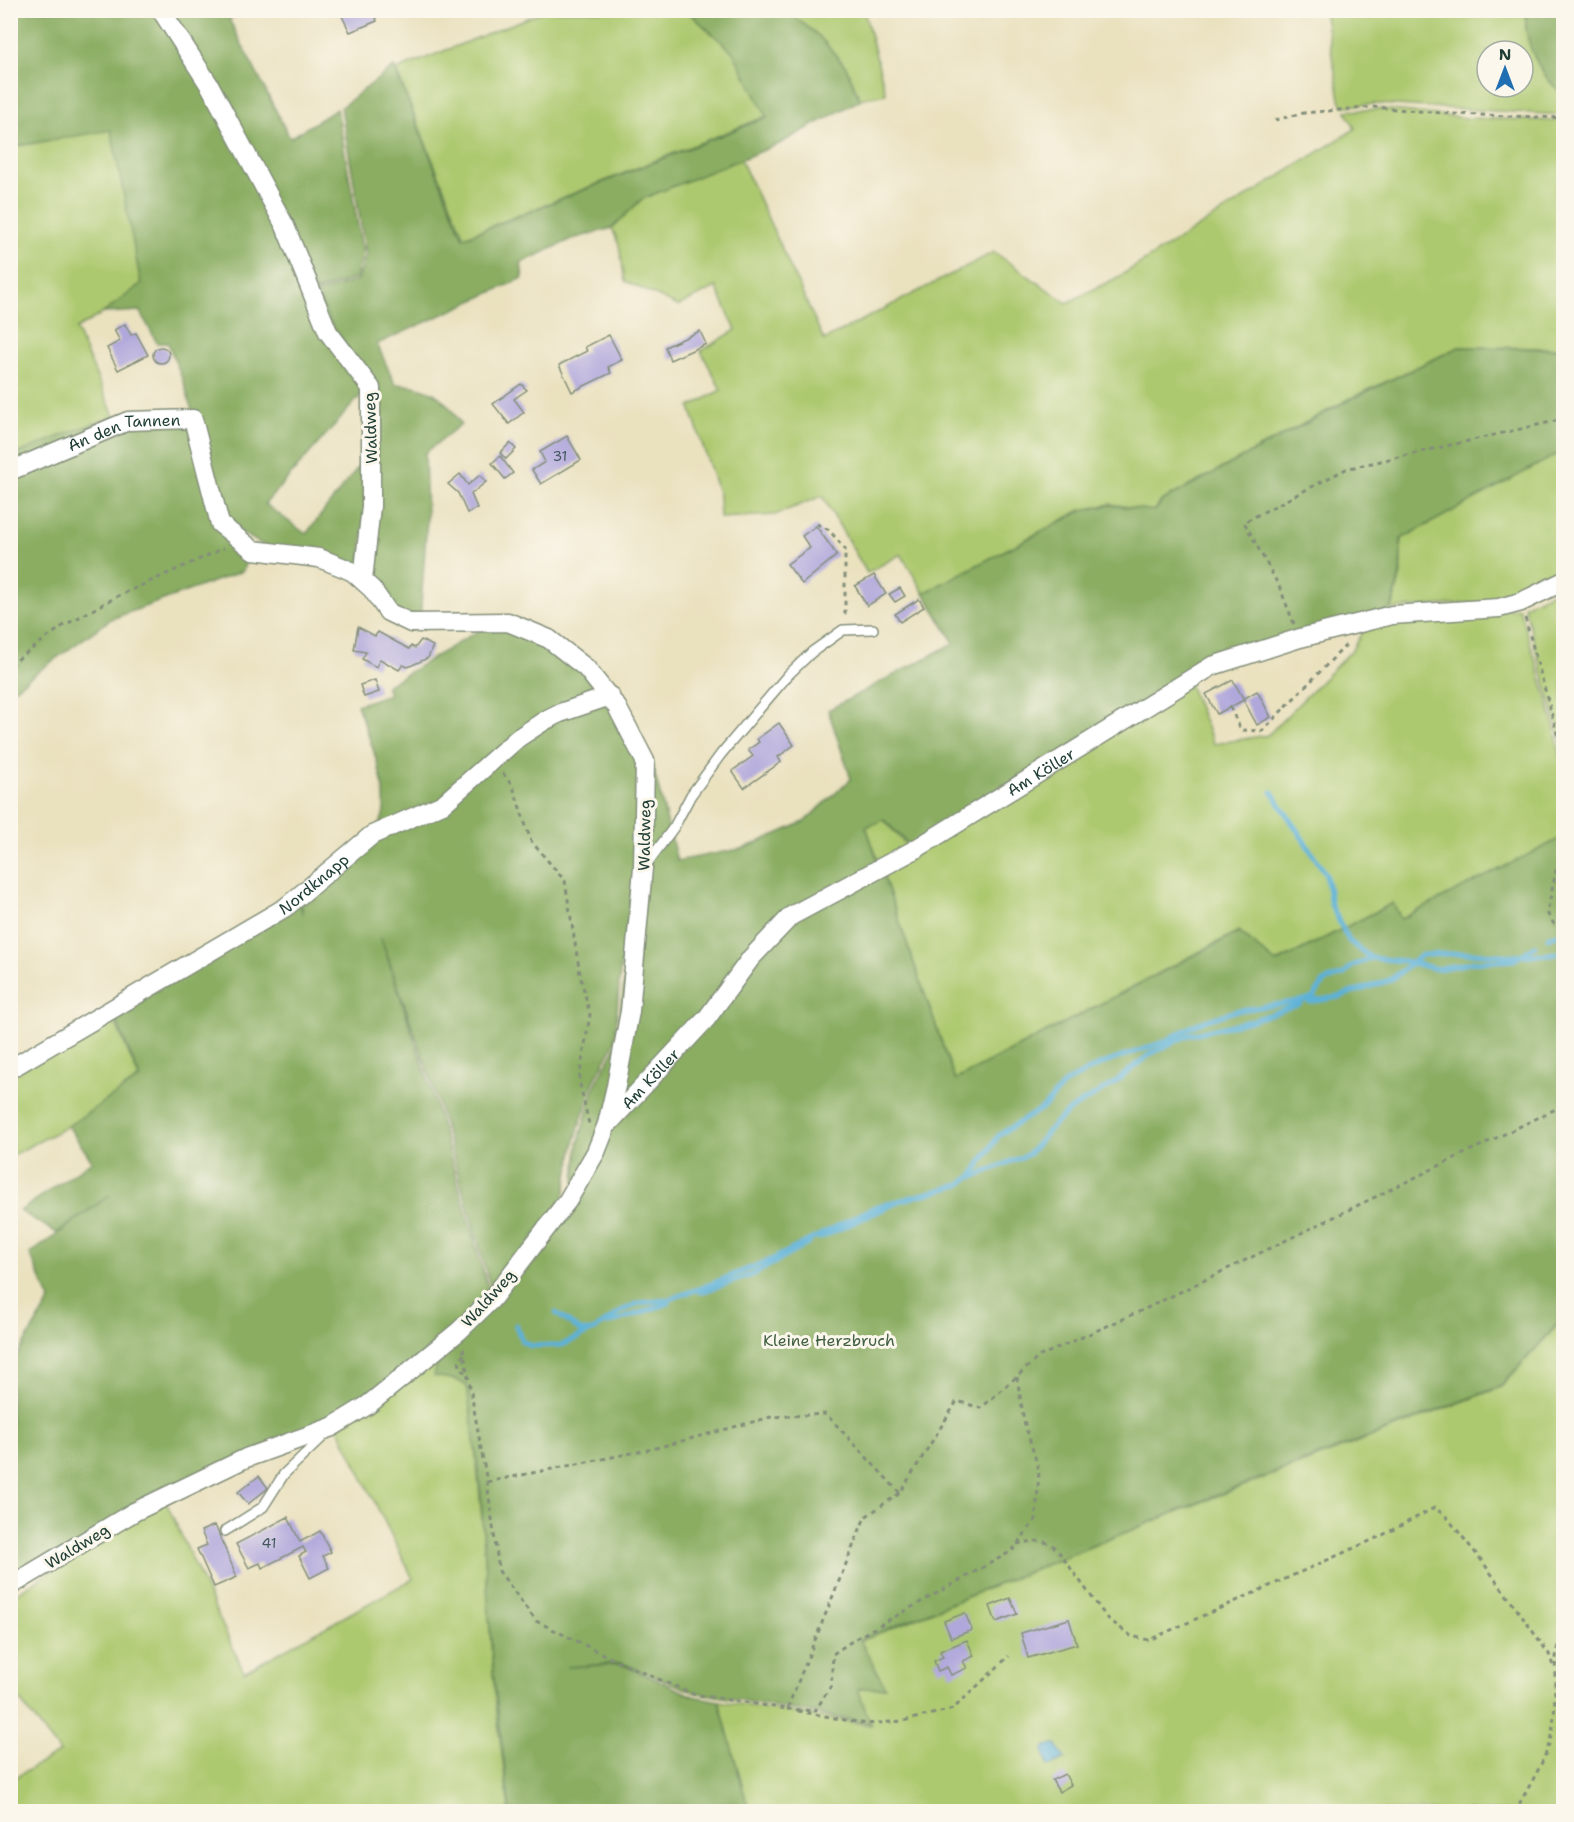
<svg xmlns="http://www.w3.org/2000/svg" width="1574" height="1822" font-family="'Shantell Sans',sans-serif">
<rect width="100%" height="100%" fill="#fbf7ec"/>
<filter id="ink" filterUnits="userSpaceOnUse"><feTurbulence type="fractalNoise" baseFrequency=".0167" numOctaves="2"/><feDisplacementMap in="SourceGraphic" scale="12" xChannelSelector="R" yChannelSelector="G"/><feConvolveMatrix kernelMatrix="1 2 1 2 8 2 1 2 1" color-interpolation-filters="sRGB"/></filter>
<filter id="wash" filterUnits="userSpaceOnUse"><feTurbulence type="fractalNoise" baseFrequency=".008" numOctaves="4" result="noise"/><feDisplacementMap in="SourceGraphic" scale="24" xChannelSelector="R" yChannelSelector="G"/><feGaussianBlur stdDeviation="1.35" result="paint"/><feColorMatrix in="noise" values="0 0 0 0 0 0 0 0 0 0 0 0 0 0 0 0 0 1.4 0 .05"/><feComposite in="paint" operator="in"/></filter>
<g filter="url(#wash)">
<rect width="100%" height="100%" fill="#eae1bf"/>
<g fill="#adc96f" stroke="#668352" stroke-width="1.5" fill-rule="evenodd">
<path d="M 545,11 L 687,11 L 733,52 L 767,116 L 464,237 L 396,70 Z"/>
<path d="M 787,11 L 864,11 L 886,94 L 860,99 L 846,67 L 819,36 Z"/>
<path d="M 1324,11 L 1527,11 C 1521,39 1541,78 1563,94 L 1563,115 L 1378,104 L 1343,106 L 1340,99 ZM 1487,51 L 1523,51 L 1523,87 L 1487,87 Z"/>
<path d="M 1381,109 L 1467,118 L 1563,121 L 1563,348 L 1459,347 L 1347,400 L 1161,501 L 1154,511 L 1110,504 L 1081,510 L 924,593 L 901,554 L 867,573 L 822,496 L 775,515 L 720,518 L 719,495 L 690,407 L 721,390 L 701,351 L 736,330 L 716,287 L 678,306 L 625,281 L 619,245 L 612,228 L 642,199 L 740,158 L 824,340 L 994,252 L 1067,303 L 1120,276 L 1355,129 L 1346,111 Z"/>
<path d="M 111,129 L 142,285 L 103,313 L 76,329 L 114,416 L 11,457 L 11,147 Z"/>
<path d="M 1563,451 L 1563,577 L 1518,599 L 1392,609 L 1401,574 L 1401,539 Z"/>
<path d="M 1563,586 L 1563,747 L 1524,606 Z"/>
<path d="M 1519,608 C 1540,677 1574,765 1563,838 L 1401,919 L 1393,903 L 1275,963 L 1239,931 L 955,1080 L 866,826 L 884,820 L 914,854 L 1188,682 L 1214,744 L 1268,735 L 1352,650 L 1365,627 Z"/>
<path d="M 113,1017 L 139,1078 L 68,1126 L 11,1156 L 11,1074 Z"/>
<path d="M 1563,1319 L 1563,1811 L 749,1811 L 719,1701 L 871,1725 L 858,1689 L 885,1687 L 860,1641 L 1176,1512 L 1501,1387 Z"/>
<path d="M 440,1352 L 435,1376 L 457,1380 L 467,1385 C 481,1480 486,1576 493,1671 C 496,1718 504,1765 509,1811 L 389,1812 L 384,1809 L 374,1812 L 11,1811 L 11,1780 L 60,1752 L 11,1689 L 11,1597 L 136,1516 L 166,1502 L 244,1672 L 413,1579 L 338,1428 Z"/>
</g>
<g fill="#8aad62" stroke="#54754b" stroke-width="1.5">
<path d="M 11,11 L 157,11 L 208,88 L 368,387 L 265,504 L 306,534 L 370,452 L 360,569 L 270,549 L 223,522 L 185,386 L 168,343 L 157,343 L 140,311 L 103,313 L 141,284 L 111,130 L 11,147 Z"/>
<path d="M 167,11 L 245,11 L 229,19 L 290,138 L 337,109 L 363,254 L 356,278 L 316,291 Z"/>
<path d="M 687,11 L 787,11 L 819,36 L 846,67 L 860,100 L 779,144 L 642,199 L 612,228 L 572,239 L 521,263 L 523,278 L 377,344 L 395,384 C 430,386 443,394 461,424 L 425,453 L 427,518 L 420,621 L 400,616 L 372,579 L 374,386 L 334,329 L 317,293 L 358,280 L 366,254 L 341,107 L 394,67 L 463,238 L 767,117 L 733,52 Z"/>
<path d="M 1527,11 L 1563,11 L 1563,93 C 1541,78 1521,39 1527,11 Z"/>
<path d="M 1459,347 L 1563,349 L 1563,451 L 1401,539 L 1400,574 L 1391,610 L 1210,662 L 911,847 L 884,820 L 866,827 L 955,1080 L 1239,932 L 1276,963 L 1393,903 L 1401,919 L 1563,837 L 1563,1318 L 1501,1386 L 1222,1493 L 860,1640 L 885,1687 L 858,1689 L 870,1723 L 694,1692 L 622,1663 L 567,1667 L 621,1664 L 693,1696 L 719,1701 L 749,1811 L 510,1811 L 493,1672 L 480,1484 L 467,1386 L 457,1380 L 434,1376 L 440,1352 L 573,1204 L 578,1144 L 595,1085 L 618,1043 L 635,868 L 620,971 L 615,1042 L 593,1083 L 575,1140 L 564,1197 L 492,1292 L 433,1086 L 381,938 L 430,1086 L 490,1295 L 366,1403 L 11,1578 L 11,1366 L 50,1300 L 30,1254 L 110,1195 L 57,1233 L 20,1211 L 92,1161 L 68,1126 L 140,1078 L 115,1017 L 298,901 L 303,914 L 300,900 L 380,823 C 395,798 367,732 357,705 L 389,694 L 386,686 L 486,626 L 505,627 L 548,642 L 585,672 L 651,759 L 677,861 L 745,848 L 804,822 L 851,779 L 828,710 L 954,643 L 924,593 L 1081,511 L 1110,505 L 1155,511 L 1162,501 L 1347,401 Z"/>
<path d="M 144,409 L 187,410 L 217,525 L 248,551 L 243,571 L 111,619 L 11,691 L 10,457 C 54,438 97,420 144,409 Z"/>
</g>
<path fill="#5cb1d8" stroke="#3e7786" stroke-width="1.5" d="M 1056,1745 L 1065,1759 L 1049,1767 L 1043,1750 L 1046,1746 Z"/>
<g fill="none" stroke-linecap="round" stroke-linejoin="round">
<g stroke="#5cb1d8" stroke-width="5">
<path d="M 1272,792 L 1326,874 L 1331,905 L 1349,941 L 1371,958"/>
<path d="M 1548,938 L 1564,932"/>
<path d="M 1309,1002 L 1338,997 L 1390,980 L 1422,955 L 1470,953 L 1514,956 L 1564,953"/>
<path d="M 973,1177 L 1029,1154 L 1054,1124 L 1073,1108 L 1113,1084 L 1150,1054 L 1188,1035 L 1250,1021 L 1300,1004"/>
<path d="M 820,1238 L 894,1204"/>
<path d="M 700,1292 L 752,1275 L 809,1243"/>
<path d="M 556,1313 L 582,1332 L 587,1331"/>
<path d="M 607,1324 L 669,1303"/>
<path d="M 516,1325 L 522,1341 L 531,1346 L 562,1345 L 596,1329 L 623,1310 L 639,1303 L 667,1300 L 701,1288 L 773,1259 L 875,1207 L 959,1185 L 973,1175 L 999,1135 L 1044,1107 L 1065,1083 L 1099,1065 L 1166,1041 L 1196,1024 L 1235,1011 L 1312,999 L 1325,981 L 1343,975 L 1352,966 L 1371,958 L 1404,961 L 1437,969 L 1475,962 L 1514,960 L 1535,946"/>
</g>
</g>
<g id="blocks">
<g fill="#b0a7db">
<path d="M 339,10 L 391,10 L 391,11 L 375,16 L 377,21 L 350,32 Z"/>
<path d="M 125,324 L 131,335 L 136,333 L 148,355 L 118,370 L 107,348 L 120,341 L 114,330 Z"/>
<path d="M 700,331 L 706,344 L 670,360 L 665,347 Z"/>
<path d="M 609,335 L 622,360 L 608,367 L 611,373 L 572,392 L 559,365 L 587,351 L 585,347 Z"/>
<circle cx="161" cy="355" r="8"/>
<path d="M 521,384 L 527,390 L 514,399 L 524,412 L 509,424 L 493,404 Z"/>
<path d="M 567,436 L 581,460 L 541,484 L 532,470 L 545,462 L 540,452 Z"/>
<path d="M 510,443 L 516,449 L 506,459 L 500,453 Z"/>
<path d="M 500,456 L 513,473 L 505,479 L 492,463 Z"/>
<path d="M 460,474 L 468,485 L 480,475 L 486,482 L 471,494 L 477,508 L 467,513 L 458,493 L 448,484 Z"/>
<path d="M 816,526 L 837,555 L 802,584 L 787,564 L 810,548 L 802,536 Z"/>
<path d="M 874,575 L 886,594 L 867,606 L 855,586 Z"/>
<path d="M 900,588 L 905,596 L 895,602 L 889,594 Z"/>
<path d="M 919,599 L 924,607 L 900,622 L 895,614 Z"/>
<path d="M 358,627 L 375,636 L 378,632 L 409,649 L 411,646 L 415,648 L 421,640 L 433,646 L 428,658 L 408,667 L 403,665 L 399,670 L 380,659 L 376,667 L 362,659 L 366,652 L 354,650 Z"/>
<path d="M 375,680 L 379,692 L 364,697 L 360,685 Z"/>
<path d="M 1233,680 L 1244,700 L 1217,714 L 1206,694 Z"/>
<path d="M 1257,691 L 1271,717 L 1257,725 L 1243,699 Z"/>
<path d="M 779,723 L 794,745 L 778,757 L 781,762 L 744,788 L 732,771 L 753,756 L 748,750 L 759,742 L 757,739 Z"/>
<path d="M 259,1476 L 268,1488 L 248,1504 L 238,1492 Z"/>
<path d="M 288,1517 L 300,1542 L 320,1531 L 331,1552 L 323,1556 L 329,1568 L 310,1578 L 299,1556 L 306,1552 L 303,1547 L 262,1568 L 260,1563 L 249,1568 L 236,1544 Z"/>
<path d="M 215,1525 L 237,1577 L 214,1587 L 197,1549 L 207,1545 L 201,1531 Z"/>
<path d="M 1010,1598 L 1017,1614 L 996,1622 L 990,1606 Z"/>
<path d="M 965,1613 L 972,1630 L 951,1638 L 944,1621 Z"/>
<path d="M 1069,1619 L 1077,1644 L 1028,1658 L 1021,1633 Z"/>
<path d="M 967,1640 L 974,1656 L 963,1661 L 967,1668 L 951,1675 L 947,1667 L 938,1671 L 934,1661 L 943,1657 L 940,1651 Z"/>
<path d="M 1065,1774 L 1071,1785 L 1059,1792 L 1052,1780 Z"/>
</g>
</g>
</g>
<g filter="url(#ink)">
<use href="#blocks" fill-opacity="0" stroke="#848f7a" stroke-width="1.5"/>
<g fill="none" stroke-linecap="round" stroke-linejoin="round">
<defs>
<g id="service">
<path d="M 646,865 L 674,827 L 691,795 L 721,754 L 788,675 L 812,652 L 843,630 L 873,629"/>
<path d="M 225,1531 L 263,1507 L 284,1474 L 328,1432"/>
</g>
<g id="minor">
<path d="M 161,10 L 210,86 L 285,226 L 328,332 L 371,388 L 371,506 L 363,580"/>
<path id="s1" d="M 10,471 L 128,421 L 193,419 L 220,524 L 253,550 L 319,558 L 342,567 L 353,572 L 372,589 L 388,612 L 411,623 L 508,622 L 549,639 L 586,668 L 617,707 L 645,761 L 643,868 L 630,1011 L 616,1086 L 607,1124 L 596,1152 L 568,1200 L 492,1299 L 459,1331 L 368,1405 L 332,1427 L 246,1458 L 134,1512 L 10,1586"/>
<path id="s2" d="M 10,1069 L 286,907 L 372,835 L 443,804 L 518,738 L 544,721 L 560,713 L 610,696"/>
<path id="s3" d="M 608,1124 L 707,1018 L 751,958 L 791,916 L 914,850 L 1212,666 L 1300,638 L 1392,615 L 1499,608 L 1521,602 L 1564,581"/>
</g>
</defs>
<use href="#service" stroke="#848f7a" stroke-width="12"/>
<use href="#minor" stroke="#848f7a" stroke-width="21"/>
<g stroke="#848f7a" stroke-width="3" stroke-dasharray="4.5 4.5" stroke-linecap="butt">
<path d="M 1275,120 L 1304,113 L 1373,107 L 1453,114 L 1564,118"/>
<path d="M 817,524 L 829,530 L 845,549 L 845,617"/>
<path d="M 1525,618 L 1564,758"/>
<path d="M 1294,624 L 1280,588 L 1244,522 L 1346,469 L 1564,419"/>
<path d="M 10,665 L 63,626 L 118,596 L 224,548"/>
<path d="M 1230,707 L 1241,730 L 1262,731 L 1348,643"/>
<path d="M 503,773 L 513,787 L 531,841 L 565,881 L 580,974 L 590,1015 L 579,1080 L 589,1124"/>
<path d="M 1564,834 L 1547,913 L 1554,924 L 1564,926"/>
<path d="M 463,1348 L 487,1482 L 499,1571 L 536,1621 L 621,1663 L 693,1694 L 787,1709 L 865,1517 L 900,1493 L 957,1401 L 981,1408 L 1040,1356 L 1145,1309 L 1564,1105"/>
<path d="M 464,1354 L 459,1362 L 461,1370 L 468,1373"/>
<path d="M 487,1482 L 652,1449 L 771,1417 L 826,1414 L 900,1493"/>
<path d="M 1017,1544 C 1032,1541 1044,1538 1056,1548 L 1107,1618 L 1131,1636 L 1149,1640 L 1381,1536 L 1434,1508 L 1445,1515 L 1482,1561 L 1549,1654 L 1553,1666"/>
<path d="M 787,1709 L 815,1711 L 831,1686 L 833,1654 L 855,1639 L 1012,1551 L 1036,1519 L 1039,1470 L 1024,1421 L 1017,1377"/>
<path d="M 798,1711 L 867,1724 L 903,1721 L 953,1709 L 1009,1656"/>
<path d="M 1515,1812 C 1527,1788 1546,1762 1551,1736 C 1560,1696 1548,1666 1564,1625"/>
</g>
<use href="#service" stroke="#fff" stroke-width="9"/>
<use href="#minor" stroke="#fff" stroke-width="18"/>
</g>
</g>
<g text-anchor="middle" stroke-width="6" stroke-linejoin="round" paint-order="stroke">
<g font-size="14" fill="#43585e">
<text x="560" y="461">31</text>
<text x="269" y="1548">41</text>
</g>
<g font-size="16" fill="#1f3d34" stroke="#fbf7ec">
<text transform="translate(370 428) rotate(-92)" y="6">Waldweg</text>
<text dy="6" stroke="none"><textPath href="#s1" startOffset="122">An den Tannen</textPath></text>
<text dy="6" stroke="none"><textPath href="#s3" startOffset="566">Am Köller</textPath></text>
<text transform="translate(644 835) rotate(-89)" y="6">Waldweg</text>
<text dy="6" stroke="none"><textPath href="#s2" startOffset="356">Nordknapp</textPath></text>
<text dy="6" stroke="none"><textPath href="#s3" startOffset="62">Am Köller</textPath></text>
<text transform="translate(488 1298) rotate(-48)" y="6">Waldweg</text>
<text transform="translate(77 1546) rotate(-31)" y="6">Waldweg</text>
</g>
<g font-size="16" fill="#426043" stroke="#fbf7ec">
<text x="829" y="1346">Kleine Herzbruch</text>
</g>
</g>
<rect width="1574" height="1822" fill="none" stroke="#fbf7ec" stroke-width="36"/>
<g transform="translate(1505 69)"><circle r="28" fill="#fbf7ec" stroke="#a3ada2" stroke-width="1.5"/>
<path d="M0-4.5L10 22L0 15L-10 22Z" fill="#1f6fb2"/>
<text y="-9" font-size="16" font-weight="bold" text-anchor="middle" fill="#1f3d34">N</text>
</g>
</svg>
